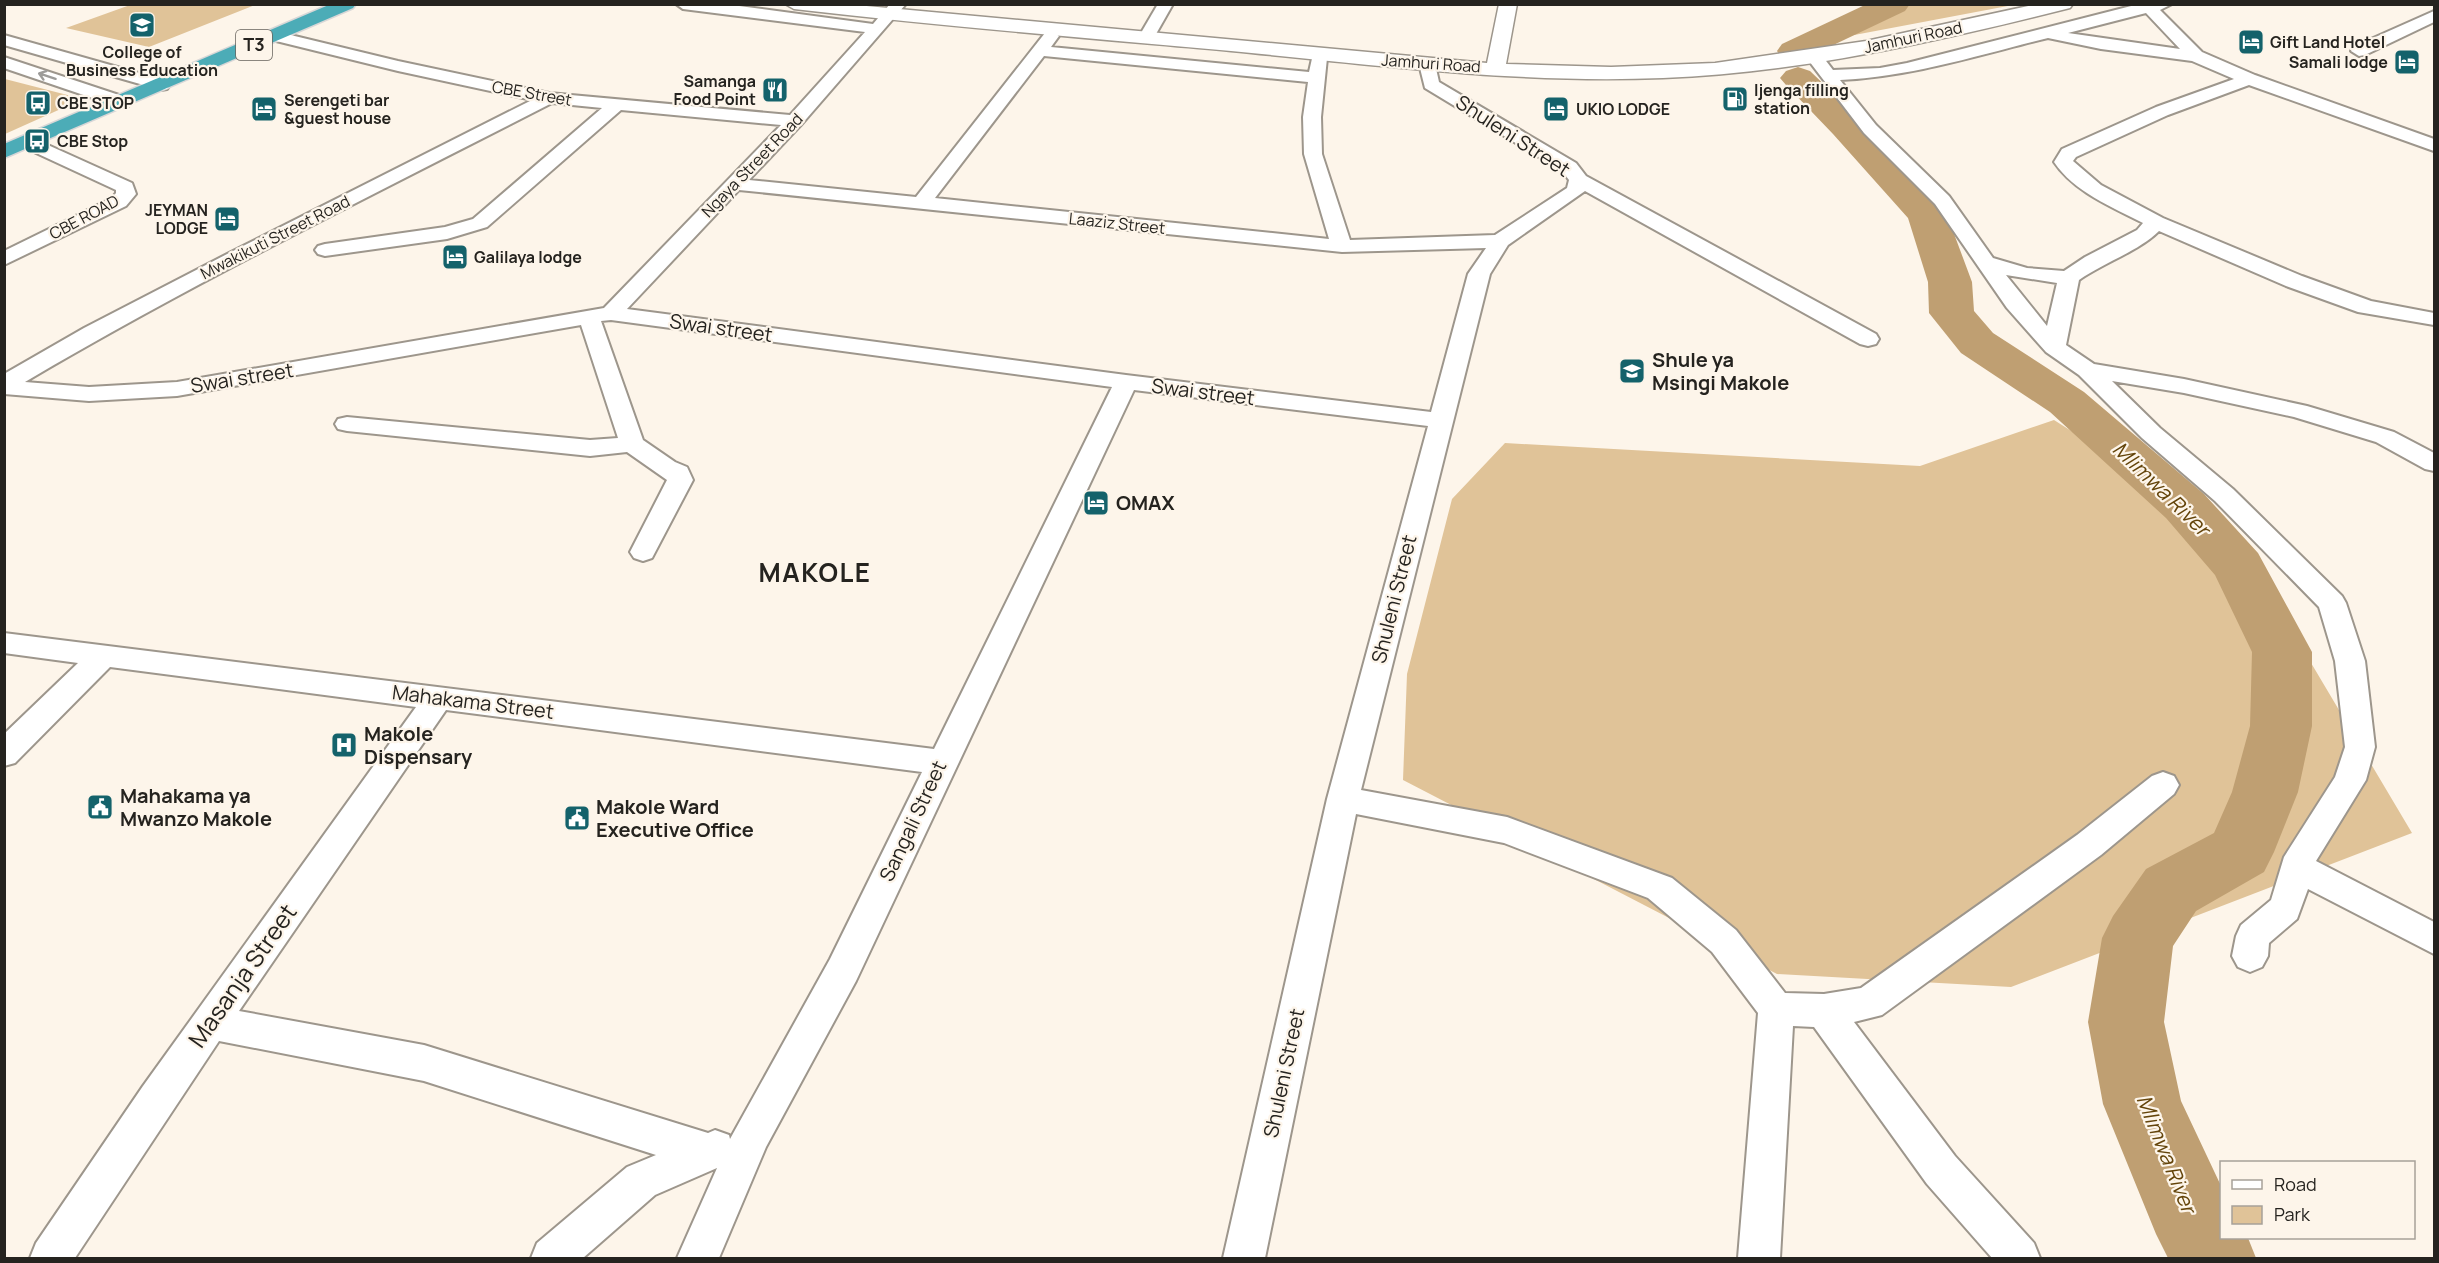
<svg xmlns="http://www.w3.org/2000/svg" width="2439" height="1263" font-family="Manrope,sans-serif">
<rect width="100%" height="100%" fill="#fdf5ea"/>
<g fill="#e0c398">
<path d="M 130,5 L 130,4 L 255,5 L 149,47 L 66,28 Z"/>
<path d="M 1884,5 L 1884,4 L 2013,5 L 1849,36 L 1802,42 Z"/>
<path d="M 5,79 L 83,99 L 5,134 Z"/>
<path d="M 2054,420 L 2235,535 L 2412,833 L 2011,987 L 1777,974 L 1403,780 L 1407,674 L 1452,499 L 1505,443 L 1920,466 Z"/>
</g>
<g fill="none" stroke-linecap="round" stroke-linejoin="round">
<g fill="#bf9f72" fill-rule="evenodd">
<path d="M 1867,4 L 1910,4 L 1905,11 L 1806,58 L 1794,61 L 1782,58 L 1777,51 L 1782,44 Z"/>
<path d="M 1798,67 L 1810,71 L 1859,118 L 1941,206 L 1947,215 L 1972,282 L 1974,311 L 1993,333 L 2084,392 L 2204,494 L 2258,553 L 2312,652 L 2312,726 L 2298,792 L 2274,852 L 2264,872 L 2196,911 L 2173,946 L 2164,1022 L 2181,1101 L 2222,1188 L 2222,1238 L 2248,1238 L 2256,1258 L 2168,1258 L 2156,1234 L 2103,1104 L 2088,1022 L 2102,938 L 2113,916 L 2146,869 L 2214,833 L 2232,792 L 2250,726 L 2252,652 L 2215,575 L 2166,518 L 2050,412 L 1961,353 L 1929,313 L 1928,282 L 1908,218 L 1833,134 L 1786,85 L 1780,78 L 1786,71 Z"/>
</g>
<defs>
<g id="street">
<path d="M 676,4 L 724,4 L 873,24 L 890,4 L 906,4 L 801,125 L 749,180 L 916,197 L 1045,33 L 1051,31 L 1059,36 L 1051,47 L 1309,72 L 1313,54 L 1325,54 L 1327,58 L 1321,117 L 1322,154 L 1350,240 L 1495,235 L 1567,188 L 1569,180 L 1562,171 L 1425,88 L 1419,64 L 1427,59 L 1435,64 L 1439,82 L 1576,163 L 1586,176 L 1876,334 L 1879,339 L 1876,344 L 1868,346 L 1860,344 L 1585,191 L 1508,245 L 1490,274 L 1361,790 L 1507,817 L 1672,878 L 1736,930 L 1785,993 L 1824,994 L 1861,988 L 2077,835 L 2152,776 L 2163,772 L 2174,776 L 2179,785 L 2174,794 L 2101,855 L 1882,1015 L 1854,1022 L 1955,1156 L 2034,1243 L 2040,1258 L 1992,1258 L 1927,1184 L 1814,1027 L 1793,1026 L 1780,1258 L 1738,1258 L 1758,1013 L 1712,952 L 1648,898 L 1504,843 L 1356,814 L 1265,1258 L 1223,1258 L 1327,799 L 1428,426 L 1134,390 L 856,981 L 766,1147 L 719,1258 L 677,1258 L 717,1168 L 655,1195 L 583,1258 L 531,1258 L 537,1243 L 627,1167 L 656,1155 L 424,1081 L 219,1041 L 75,1258 L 30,1258 L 36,1243 L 143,1086 L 416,707 L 110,667 L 15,763 L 4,766 L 4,734 L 78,663 L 4,653 L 4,633 L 934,749 L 1112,387 L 611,320 L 601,321 L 643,440 L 675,462 L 687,467 L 693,480 L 652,558 L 643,561 L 634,558 L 630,552 L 667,480 L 627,452 L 590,456 L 347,431 L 338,429 L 335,424 L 338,419 L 347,417 L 590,440 L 618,438 L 581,325 L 177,396 L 89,401 L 4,394 L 4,374 L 84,328 L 231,252 L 532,100 L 398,71 L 268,39 L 266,36 L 268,33 L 274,31 L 398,61 L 549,93 L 790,115 L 865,32 L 683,9 ZM 1044,56 L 1308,82 L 1303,117 L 1304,154 L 1329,239 L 935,198 ZM 552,103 L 602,108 L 473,219 L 445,227 L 325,244 L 318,246 L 315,250 L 318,254 L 325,256 L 447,239 L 487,227 L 621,110 L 781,125 L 604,308 L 177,382 L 89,387 L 25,382 C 196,281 375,194 552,103 ZM 739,190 L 1342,252 L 1486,248 L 1468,274 L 1431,412 L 1126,375 L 627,309 ZM 446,710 L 922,772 L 830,959 L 730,1139 L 729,1135 L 715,1130 L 708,1133 L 424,1045 L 239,1011 Z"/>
<path d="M 1158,4 L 1173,4 L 1152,41 L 1140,41 L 1138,38 Z"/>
<path d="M 2139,4 L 2172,4 L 2160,10 L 2202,52 L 2255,75 L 2434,139 L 2434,151 L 2249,85 L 2168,115 L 2076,157 L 2073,161 L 2101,185 L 2163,218 L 2302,276 L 2371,301 L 2434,313 L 2434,325 L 2358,312 L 2286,286 L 2159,231 C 2139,251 2103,263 2079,280 L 2066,345 L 2094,364 L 2184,379 L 2307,406 L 2394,432 L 2434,453 L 2434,471 L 2425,469 L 2376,442 L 2294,417 L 2184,393 L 2112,381 L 2160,428 L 2233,489 L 2342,596 L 2346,603 L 2365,661 L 2375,747 L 2366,780 L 2316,861 L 2434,922 L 2434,954 L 2308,889 L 2297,919 L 2269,943 L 2268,956 L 2262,967 L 2250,972 L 2238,967 L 2232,956 L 2236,936 L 2241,925 L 2271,900 L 2284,857 L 2335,777 L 2345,747 L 2335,661 L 2319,607 L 2215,501 L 2142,438 L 2079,375 L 2046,352 L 2007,308 L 1935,204 L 1864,133 L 1806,57 L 1814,52 L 1820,53 L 1833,70 L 1880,68 L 1907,63 ZM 2146,13 L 2180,49 L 2068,33 ZM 2048,38 L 2101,49 L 2192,61 L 2234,79 L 2156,107 L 2062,149 L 2054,162 C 2074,192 2112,207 2143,223 L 2137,230 L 2085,257 L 2064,271 L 2027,268 L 1993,258 L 1949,196 L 1876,125 L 1840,80 C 1911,77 1979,55 2048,38 ZM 2006,275 L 2057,283 L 2047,326 Z"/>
<path d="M 2434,11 L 2434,22 L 2365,55 L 2359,56 L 2351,51 L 2353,47 Z"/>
<path d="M 4,35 L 167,81 L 170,85 L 167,89 L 161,90 L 4,45 Z"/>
<path d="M 4,57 L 128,98 L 131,102 L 128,106 L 116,106 L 4,68 Z"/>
<path d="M 28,136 L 132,183 L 136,194 L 126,206 L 4,265 L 4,251 L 112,198 L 116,193 L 116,190 L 21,146 L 19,142 L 21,138 Z"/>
</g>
<path id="secondary" d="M 785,4 L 845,4 L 1487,63 L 1499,4 L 1517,4 L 1506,64 L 1611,67 L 1715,63 L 1866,41 L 2037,4 L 2073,4 L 2070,8 C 1938,41 1800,73 1663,78 C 1519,84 1375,65 1231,51 C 1086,38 940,26 794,9 Z"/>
<path id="highway" d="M 331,4 L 356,4 L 353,8 L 4,158 L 4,144 Z"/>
</defs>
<use href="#street" stroke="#9d968c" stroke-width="4"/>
<use href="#secondary" stroke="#9d968c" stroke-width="3"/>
<use href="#highway" stroke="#d8d7d7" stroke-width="3"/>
<use href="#street" fill="#fff" fill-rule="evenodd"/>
<use href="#secondary" fill="#fff" fill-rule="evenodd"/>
<use href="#highway" fill="#4cacb7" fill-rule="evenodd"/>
</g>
<defs><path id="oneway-shaft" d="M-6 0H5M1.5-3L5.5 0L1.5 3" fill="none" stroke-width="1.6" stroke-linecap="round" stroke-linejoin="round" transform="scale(1.5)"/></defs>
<use stroke="#9d9c9a" href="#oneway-shaft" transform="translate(47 76) rotate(-162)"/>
<defs>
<symbol id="school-square" viewBox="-11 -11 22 22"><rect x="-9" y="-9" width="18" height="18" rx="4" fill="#14626b" stroke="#fdf5ea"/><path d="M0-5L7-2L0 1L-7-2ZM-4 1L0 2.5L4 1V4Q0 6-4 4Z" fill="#fff"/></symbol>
<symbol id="hotel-square" viewBox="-11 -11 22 22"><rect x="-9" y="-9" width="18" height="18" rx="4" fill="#14626b" stroke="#fdf5ea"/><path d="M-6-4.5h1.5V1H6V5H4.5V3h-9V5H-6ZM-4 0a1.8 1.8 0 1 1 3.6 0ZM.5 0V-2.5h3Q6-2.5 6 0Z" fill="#fff"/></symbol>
<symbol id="restaurant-square" viewBox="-11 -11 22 22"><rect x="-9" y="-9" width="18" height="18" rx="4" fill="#14626b" stroke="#fdf5ea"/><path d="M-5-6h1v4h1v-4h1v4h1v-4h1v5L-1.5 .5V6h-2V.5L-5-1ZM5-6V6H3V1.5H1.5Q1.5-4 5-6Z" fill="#fff"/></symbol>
<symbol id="fuel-square" viewBox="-11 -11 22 22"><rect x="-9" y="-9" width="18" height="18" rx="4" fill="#14626b" stroke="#fdf5ea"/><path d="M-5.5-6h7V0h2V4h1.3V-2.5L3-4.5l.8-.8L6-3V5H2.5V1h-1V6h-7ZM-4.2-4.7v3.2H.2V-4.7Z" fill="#fff"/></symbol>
<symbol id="bus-square" viewBox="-11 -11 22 22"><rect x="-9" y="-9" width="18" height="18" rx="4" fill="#14626b" stroke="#fdf5ea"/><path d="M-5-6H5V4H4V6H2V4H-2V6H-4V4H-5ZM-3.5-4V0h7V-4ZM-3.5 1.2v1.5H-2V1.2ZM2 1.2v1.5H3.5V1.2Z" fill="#fff"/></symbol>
<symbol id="hospital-square" viewBox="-11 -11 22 22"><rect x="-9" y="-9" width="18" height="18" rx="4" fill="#14626b" stroke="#fdf5ea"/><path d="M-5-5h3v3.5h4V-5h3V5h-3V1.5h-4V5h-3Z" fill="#fff"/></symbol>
<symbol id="civic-square" viewBox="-11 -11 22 22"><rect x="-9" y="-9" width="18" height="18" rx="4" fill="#14626b" stroke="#fdf5ea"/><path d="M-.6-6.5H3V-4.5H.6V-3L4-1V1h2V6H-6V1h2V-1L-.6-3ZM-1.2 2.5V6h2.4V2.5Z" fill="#fff"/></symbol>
</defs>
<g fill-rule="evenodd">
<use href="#school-square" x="127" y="10" width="30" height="30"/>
<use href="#hotel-square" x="2236" y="27" width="30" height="30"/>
<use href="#hotel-square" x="2392" y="47" width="30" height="30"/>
<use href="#restaurant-square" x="760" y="75" width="30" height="30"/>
<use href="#fuel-square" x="1720" y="84" width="30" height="30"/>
<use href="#bus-square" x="23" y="88" width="30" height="30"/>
<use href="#hotel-square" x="249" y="94" width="30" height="30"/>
<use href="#hotel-square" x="1541" y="94" width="30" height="30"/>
<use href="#bus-square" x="22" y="126" width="30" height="30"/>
<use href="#hotel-square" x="212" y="204" width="30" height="30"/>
<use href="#hotel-square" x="440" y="242" width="30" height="30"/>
<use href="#school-square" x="1617" y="356" width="30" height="30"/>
<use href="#hotel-square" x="1081" y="488" width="30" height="30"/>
<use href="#hospital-square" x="329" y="730" width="30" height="30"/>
<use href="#civic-square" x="85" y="792" width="30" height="30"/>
<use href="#civic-square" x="562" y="803" width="30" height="30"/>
</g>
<g text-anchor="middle" stroke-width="4.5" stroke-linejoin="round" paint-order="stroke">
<g font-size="16" fill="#25231f" stroke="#fdf5ea">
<text transform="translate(1913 37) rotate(-12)" y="6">Jamhuri Road</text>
<text transform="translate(1431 63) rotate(4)" y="6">Jamhuri Road</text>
<text transform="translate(532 93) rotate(10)" y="6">CBE Street</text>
<text transform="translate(752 165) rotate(-46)" y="6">Ngaya Street Road</text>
<text transform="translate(84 217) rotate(-28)" y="6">CBE ROAD</text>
<text transform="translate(1117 223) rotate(6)" y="6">Laaziz Street</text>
<text transform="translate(275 237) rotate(-27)" y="6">Mwakikuti Street Road</text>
</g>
<g font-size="16" font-weight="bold" fill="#25231f" stroke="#fdf5ea" text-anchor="start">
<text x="2270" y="48">Gift Land Hotel</text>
<text x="142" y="58" text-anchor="middle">College of<tspan x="142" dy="18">Business Education</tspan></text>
<text x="2388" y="68" text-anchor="end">Samali lodge</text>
<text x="756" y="87" text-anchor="end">Samanga<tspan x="756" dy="18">Food Point</tspan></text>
<text x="1754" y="96">Ijenga filling<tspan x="1754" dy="18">station</tspan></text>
<text x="284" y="106">Serengeti bar<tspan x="284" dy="18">&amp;guest house</tspan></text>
<text x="57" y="109">CBE STOP</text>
<text x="1576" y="115">UKIO LODGE</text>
<text x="57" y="147">CBE Stop</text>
<text x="208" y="216" text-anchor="end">JEYMAN<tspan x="208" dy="18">LODGE</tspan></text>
<text x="474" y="263">Galilaya lodge</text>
</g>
<rect fill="#fdf5ea" stroke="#66625c" stroke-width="1.5" x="236" y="30" width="36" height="30" rx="4.5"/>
<g font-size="18" font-weight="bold" fill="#25231f">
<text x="254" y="51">T3</text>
</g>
<g font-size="20" fill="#25231f" stroke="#fdf5ea">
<text transform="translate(1513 136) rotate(33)" y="7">Shuleni Street</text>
<text transform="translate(721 328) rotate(8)" y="7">Swai street</text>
<text transform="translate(242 378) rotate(-9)" y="7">Swai street</text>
<text transform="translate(1203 392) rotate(7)" y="7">Swai street</text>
<text transform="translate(1394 599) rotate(-76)" y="7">Shuleni Street</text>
<text transform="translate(473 702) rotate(7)" y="7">Mahakama Street</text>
<text transform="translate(913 821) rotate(-65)" y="7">Sangali Street</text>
<text transform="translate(1284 1073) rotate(-78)" y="7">Shuleni Street</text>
</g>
<g font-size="20" font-weight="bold" fill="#25231f" stroke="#fdf5ea" text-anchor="start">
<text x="1652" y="367">Shule ya<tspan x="1652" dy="23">Msingi Makole</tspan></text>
<text x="1116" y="510">OMAX</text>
<text x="364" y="741">Makole<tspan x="364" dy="23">Dispensary</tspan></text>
<text x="120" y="803">Mahakama ya<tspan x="120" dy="23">Mwanzo Makole</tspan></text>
<text x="596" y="814">Makole Ward<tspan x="596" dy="23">Executive Office</tspan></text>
</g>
<g font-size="21" font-style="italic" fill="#64440a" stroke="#fdf5ea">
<text transform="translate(2161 489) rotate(44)" y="7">Mlimwa River</text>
<text transform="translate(2166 1154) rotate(68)" y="7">Mlimwa River</text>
</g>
<g font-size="24" fill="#25231f" stroke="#fdf5ea">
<text transform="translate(243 976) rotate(-55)" y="8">Masanja Street</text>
</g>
<g font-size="26" font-weight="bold" letter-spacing="1.5" fill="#25231f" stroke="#fdf5ea">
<text x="815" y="582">MAKOLE</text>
</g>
</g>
<rect width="2439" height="1263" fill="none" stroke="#25231f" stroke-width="12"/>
<rect x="2220" y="1161" width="195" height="78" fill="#fdf5ea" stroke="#a7a199" stroke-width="1.5"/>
<rect x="2232" y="1180" width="30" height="9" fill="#ffffff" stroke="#a7a199" stroke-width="1.5"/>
<text x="2274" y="1191" font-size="18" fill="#25231f">Road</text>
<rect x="2232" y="1206" width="30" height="18" fill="#e0c398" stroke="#a7a199" stroke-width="1.5"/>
<text x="2274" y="1221" font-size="18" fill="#25231f">Park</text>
</svg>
